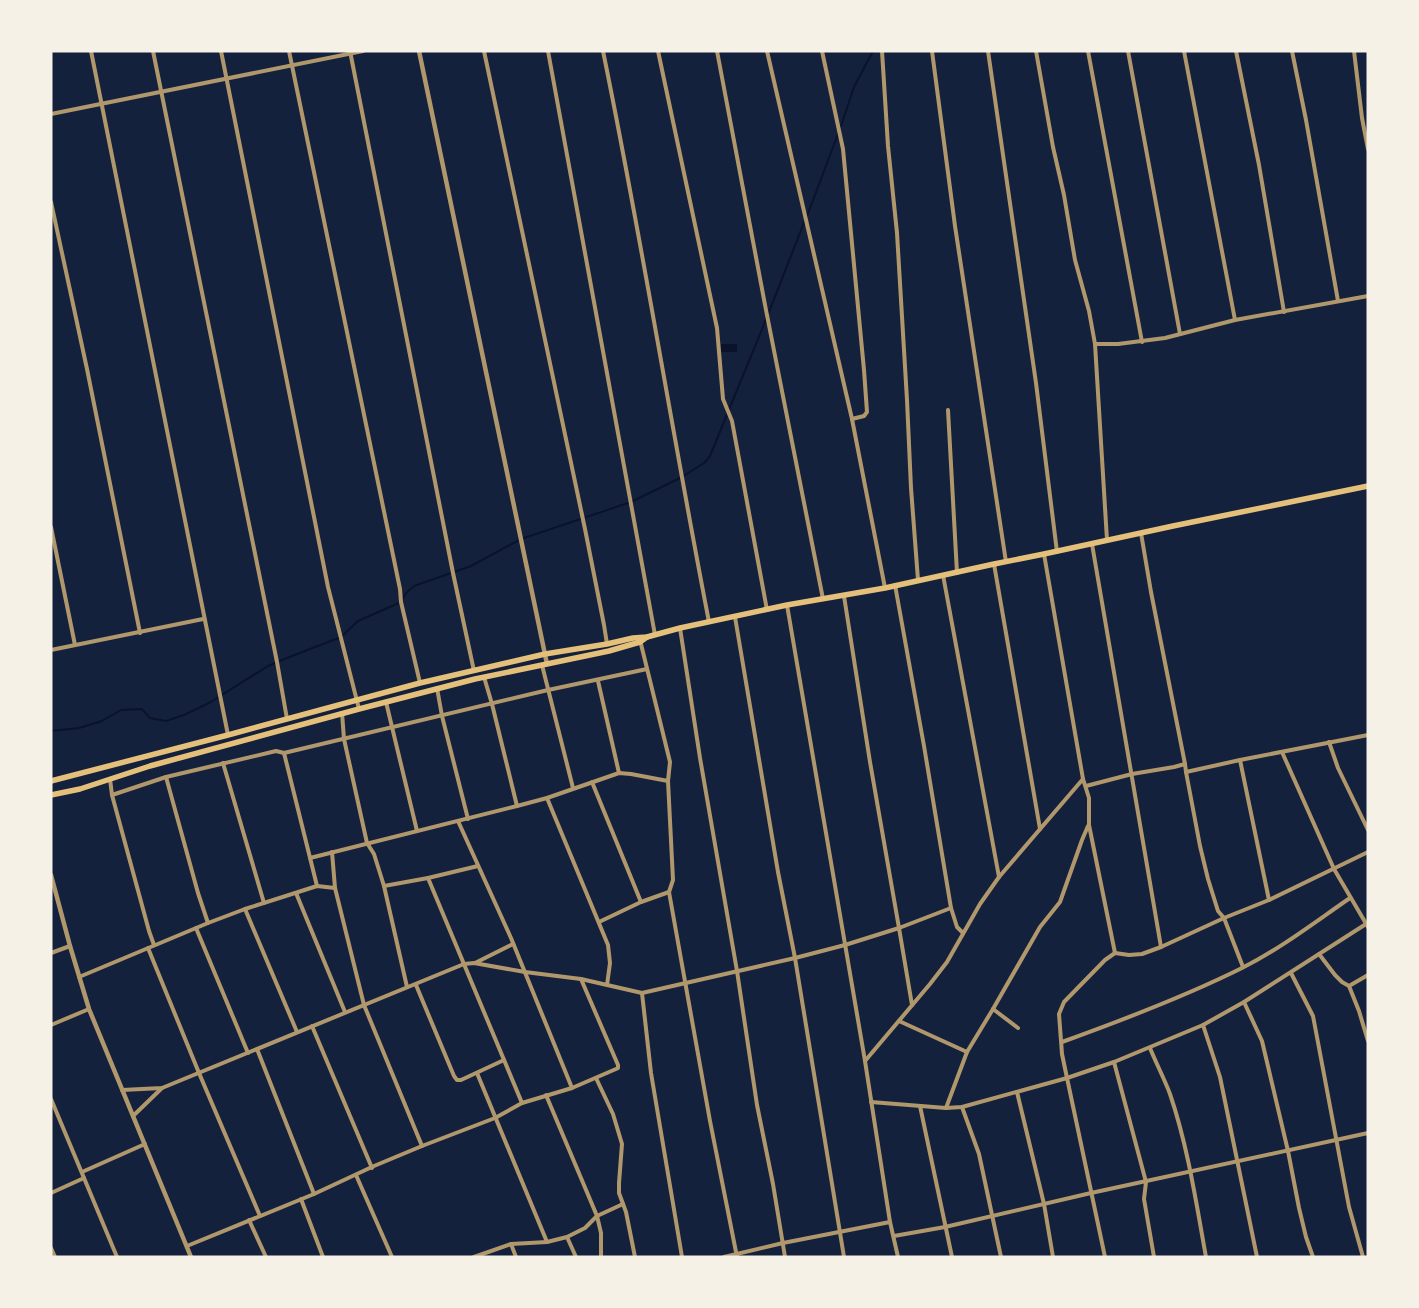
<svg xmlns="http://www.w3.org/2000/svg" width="1419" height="1308" font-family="Lato,sans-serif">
<rect width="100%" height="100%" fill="#14213d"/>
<rect fill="#0b132b" x="721" y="344" width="16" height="8"/>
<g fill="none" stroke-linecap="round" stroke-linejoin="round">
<g stroke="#0b132b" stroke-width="2">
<path d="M 840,129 L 854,87 L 873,51"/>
<path d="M 807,216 L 838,134"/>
<path d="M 51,731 L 79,728 L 102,721 L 121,710 L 142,709 L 150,718 L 166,721 L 184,715 L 209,703 L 268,666 L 287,658 L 341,637 L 358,621 L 401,602 L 406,593 L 414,586 L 471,566 L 521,539 L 631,502 L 682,477 L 704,463 L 710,456 L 767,317 L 805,220"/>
</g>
<g stroke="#b1986c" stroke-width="4">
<path d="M 91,51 L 228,735"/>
<path d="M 153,51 L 277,662 L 287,719"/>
<path d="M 221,51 L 328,587 L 359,709"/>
<path d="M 289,51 L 400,589 L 401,602 L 420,683"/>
<path d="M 350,51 L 453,573 L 474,671"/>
<path d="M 484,51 L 585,529 L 604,625 L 607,644"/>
<path d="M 548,51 L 655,635"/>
<path d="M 603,51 C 642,241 672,432 709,622"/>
<path d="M 658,51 L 717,328 L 723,399 L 732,421 L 767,610"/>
<path d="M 717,51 L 766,310 L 823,599"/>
<path d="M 767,51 L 852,419 L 885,588"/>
<path d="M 822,51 L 843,149 L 864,370 L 867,412 L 864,416 L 852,419"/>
<path d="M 882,51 L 888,146 L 897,233 L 907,400 L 911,488 L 918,580"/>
<path d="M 932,51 L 955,226 L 1006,562"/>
<path d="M 988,51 L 1036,383 L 1057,552"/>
<path d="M 1036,51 L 1053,147 L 1064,195 L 1075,260 L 1089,311 L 1095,344 L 1107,540"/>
<path d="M 1088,51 L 1142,342"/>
<path d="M 1128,51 L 1180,334"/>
<path d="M 1184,51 L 1235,320"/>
<path d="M 1236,51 L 1259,165 L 1284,312"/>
<path d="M 1292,51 L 1306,120 L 1338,301"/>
<path d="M 1354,51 L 1362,118 L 1368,149"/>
<path d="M 51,114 L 363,51"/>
<path d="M 51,202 L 87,369 L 140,633"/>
<path d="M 1095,344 L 1118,344 L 1165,338 L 1235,320 L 1368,296"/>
<path d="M 948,410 L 957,573"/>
<path d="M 51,527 L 75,645"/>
<path d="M 1141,533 L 1151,592 L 1185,764 L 1186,772 L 1200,846 L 1208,879 L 1218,911 L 1224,918 L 1243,967"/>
<path d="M 1092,544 L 1161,947"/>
<path d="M 1044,554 L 1083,779 L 1089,798 L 1089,825 L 1115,953"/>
<path d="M 994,564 L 1040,829"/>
<path d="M 943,575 L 999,877"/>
<path d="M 895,585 L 924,746 L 951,908 L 957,927 L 963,933"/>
<path d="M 844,596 L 870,762 L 899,928 L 912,1005"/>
<path d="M 787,605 L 865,1061 L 890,1222 L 898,1257"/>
<path d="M 735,617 L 778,872 L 795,958 L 844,1257"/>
<path d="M 680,628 L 700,758 L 737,971 L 757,1105 L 773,1184 L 785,1257"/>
<path d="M 640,640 L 670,762 L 668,781 L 673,880 L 669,892 L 710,1121 L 737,1257"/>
<path d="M 51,650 L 203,619 L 205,620"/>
<path d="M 542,665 L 573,788"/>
<path d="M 484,677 L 492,704 L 517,806"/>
<path d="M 598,681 L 619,773"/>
<path d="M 437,688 L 442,716 L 468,819"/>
<path d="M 386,702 L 417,831"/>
<path d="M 342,713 L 344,739 L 367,843 L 374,854 L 384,886"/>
<path d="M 1329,742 L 1338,768 L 1368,830"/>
<path d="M 1282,752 L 1334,869 L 1368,927"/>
<path d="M 284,753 L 317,886"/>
<path d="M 1240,760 L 1269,900"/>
<path d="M 223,763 L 264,903"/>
<path d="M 1186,772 L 1240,760 L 1368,735"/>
<path d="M 166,777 L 198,893 L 208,923"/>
<path d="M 110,779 L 112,795 L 149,931 L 154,945"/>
<path d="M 592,782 L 641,902"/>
<path d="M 1086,786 L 1132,774 L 1174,767 L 1185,764"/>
<path d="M 112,795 L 166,777 L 276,751 L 284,753 L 548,690 L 647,669"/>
<path d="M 547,798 L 608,945 L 610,963 L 607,985"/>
<path d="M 458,821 L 511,938 L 572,1088"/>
<path d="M 332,852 L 335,888 L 364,1005 L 422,1146"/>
<path d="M 310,858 L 517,806 L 547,798 L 619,773 L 631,774 L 668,781"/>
<path d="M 428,878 L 522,1103"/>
<path d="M 296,893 L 345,1012"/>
<path d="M 245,909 L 297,1032"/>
<path d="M 599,922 L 641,902 L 669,892"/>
<path d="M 196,928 L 248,1053"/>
<path d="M 148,948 L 199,1073 L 260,1216"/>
<path d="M 51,953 L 70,946"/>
<path d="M 1319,954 L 1335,975 L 1342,982 L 1349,986 L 1359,1011 L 1368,1041"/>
<path d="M 475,963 L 513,944"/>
<path d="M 1291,973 L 1313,1016 L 1349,1207 L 1363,1257"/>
<path d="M 79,977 L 208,923 L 245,909 L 317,886 L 335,888"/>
<path d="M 416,985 L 454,1076 L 457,1080 L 461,1080 L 504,1060"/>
<path d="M 1349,986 L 1368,975"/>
<path d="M 407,987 L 384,886 L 428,878 L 478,866"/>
<path d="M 642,993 L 651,1073 L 682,1257"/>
<path d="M 1244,1002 L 1262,1041 L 1288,1151 L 1299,1208 L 1306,1237 L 1313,1257"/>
<path d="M 993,1009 L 1018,1028"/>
<path d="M 899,1021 L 967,1052"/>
<path d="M 51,1025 L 89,1009"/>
<path d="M 1203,1025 L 1220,1077 L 1257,1257"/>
<path d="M 312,1026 L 372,1168"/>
<path d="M 1062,1042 C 1123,1020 1184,997 1242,968 C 1280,949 1315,922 1350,898"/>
<path d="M 1150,1048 C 1156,1063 1164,1078 1170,1094 C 1188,1147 1196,1202 1206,1257"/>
<path d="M 257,1049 L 314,1194"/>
<path d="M 865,1061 L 930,984 L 947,962 L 980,904 L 999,877 L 1083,779"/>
<path d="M 1114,1062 L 1146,1182 L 1144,1199 L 1154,1257"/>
<path d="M 477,1073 L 547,1242"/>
<path d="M 596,1078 L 613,1114 L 622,1144 L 619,1183 L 619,1193 L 626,1212 L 635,1257"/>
<path d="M 122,1090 L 162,1088 L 464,964 L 474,963 L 525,972 L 581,979 L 642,993 L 795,958 L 845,945 L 899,928 L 951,908"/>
<path d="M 1017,1092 L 1044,1204 L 1053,1257"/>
<path d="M 546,1095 L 597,1216 L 601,1233 L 601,1257"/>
<path d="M 51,1099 L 117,1257"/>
<path d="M 871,1102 L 946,1108 L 962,1107 L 1067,1078 L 1114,1062 L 1203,1025 L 1244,1002 L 1366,924"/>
<path d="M 920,1106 L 952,1257"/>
<path d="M 962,1107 L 979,1154 L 1001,1257"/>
<path d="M 946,1108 L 967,1052 L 993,1009 L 1040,927 L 1060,902 L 1082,840 L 1088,826"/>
<path d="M 133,1116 L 162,1088"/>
<path d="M 82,1172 L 145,1144"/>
<path d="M 356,1175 L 392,1257"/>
<path d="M 51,1193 L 84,1178"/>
<path d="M 301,1199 L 323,1257"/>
<path d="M 249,1220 L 266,1257"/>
<path d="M 894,1236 L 945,1227 L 1091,1193 L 1368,1133"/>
<path d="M 567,1237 L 576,1257"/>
<path d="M 511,1244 L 516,1257"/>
<path d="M 187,1246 L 314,1194 L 374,1166 L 422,1146 L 495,1118 L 522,1103 L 572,1088 L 616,1069 L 618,1068 L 618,1065 L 581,979"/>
<path d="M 51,1248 L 55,1257"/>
<path d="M 474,1257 L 511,1244 L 547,1242 L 567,1237 L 585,1228 L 597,1216 L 623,1204"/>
<path d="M 724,1257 L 783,1243 L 890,1222"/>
<path d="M 1105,1257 L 1067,1078 L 1062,1054 L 1059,1014 L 1064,1002 L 1105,960 L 1115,953 L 1129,955 L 1142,954 L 1161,947 L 1224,918 L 1269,900 L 1368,852"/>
</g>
<g stroke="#b1986c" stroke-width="4.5">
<path d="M 419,51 L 547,664"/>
<path d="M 51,875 L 70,946 L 89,1009 L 191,1257"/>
</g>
<g stroke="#e5c07b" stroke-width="5.5">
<path d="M 51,781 L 228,735 L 420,683 L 545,654 L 607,644 L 633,638 L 647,637 L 680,628 L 787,605 L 885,588 L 994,564 L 1044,554 L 1173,526 L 1368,486"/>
<path d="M 51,795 L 80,789 L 150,766 L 359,709 L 475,679 L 609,651 L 640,642 L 647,637"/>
</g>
</g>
<rect width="1419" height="1308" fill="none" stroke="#f6f1e7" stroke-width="105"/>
</svg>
